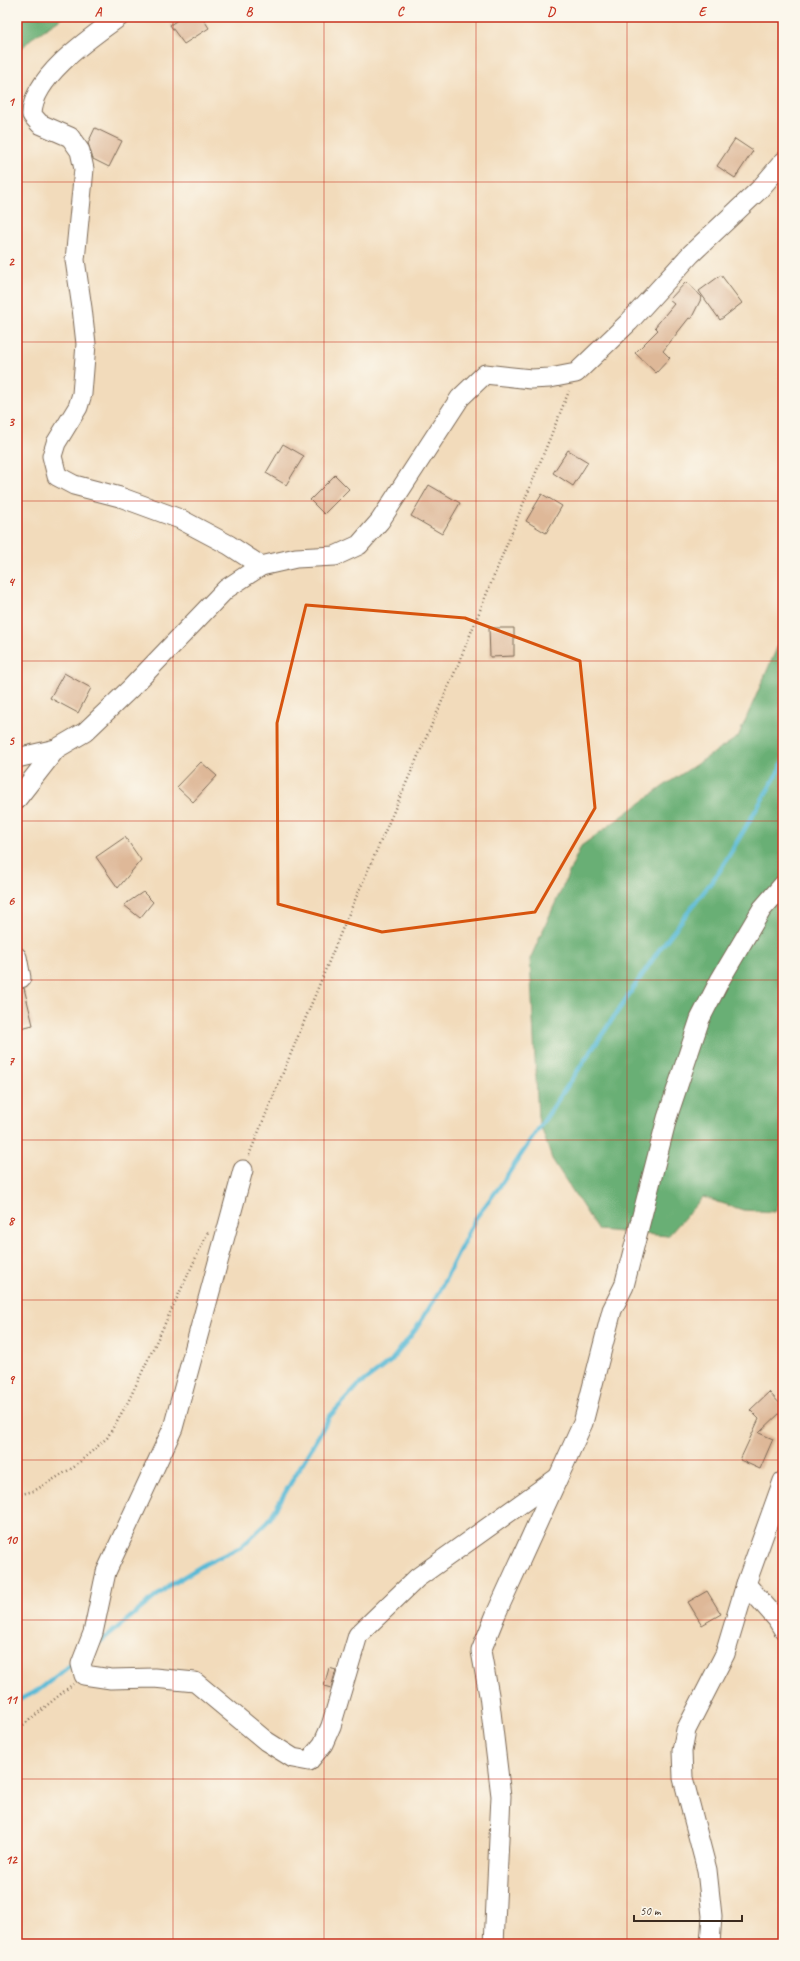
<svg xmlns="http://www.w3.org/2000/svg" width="800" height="1961" font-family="Caveat,sans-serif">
<rect width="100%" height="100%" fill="#fbf7ec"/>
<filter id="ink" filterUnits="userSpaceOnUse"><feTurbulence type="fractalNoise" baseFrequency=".025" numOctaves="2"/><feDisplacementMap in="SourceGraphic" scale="8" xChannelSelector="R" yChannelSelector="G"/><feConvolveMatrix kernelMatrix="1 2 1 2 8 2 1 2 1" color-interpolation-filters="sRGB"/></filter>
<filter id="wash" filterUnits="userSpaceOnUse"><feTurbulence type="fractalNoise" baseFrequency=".012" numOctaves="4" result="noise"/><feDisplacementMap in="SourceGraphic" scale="16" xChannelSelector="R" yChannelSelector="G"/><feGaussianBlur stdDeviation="0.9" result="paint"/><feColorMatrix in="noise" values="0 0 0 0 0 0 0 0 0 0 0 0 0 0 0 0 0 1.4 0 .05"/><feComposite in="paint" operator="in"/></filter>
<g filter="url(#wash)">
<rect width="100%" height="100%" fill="#f2dbbb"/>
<g fill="#69af74" stroke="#526c49">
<path d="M 17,17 L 64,17 L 32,38 L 17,53 Z"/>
<path d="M 783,634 L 783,1194 L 775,1212 L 743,1210 L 703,1197 L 668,1236 L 598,1230 L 552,1159 L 538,1118 L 530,959 L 581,846 L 668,783 L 738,737 Z"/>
</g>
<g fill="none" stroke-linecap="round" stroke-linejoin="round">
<g stroke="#57b9d6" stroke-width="4.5">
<path d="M 95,1646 L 170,1585 L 205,1564 L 241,1547 L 269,1520 L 330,1416 L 358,1386 L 391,1361 L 416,1329 L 438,1294 L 475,1219 L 500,1186 L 659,950 L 719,872 L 779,771 L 783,761"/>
<path d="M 17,1701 L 40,1689 L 77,1660"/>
</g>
</g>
<g id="blocks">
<g fill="#deb898">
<path d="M 182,17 L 202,17 L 209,28 L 184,44 L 170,25 Z"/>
<path d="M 95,128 L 122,141 L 109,167 L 93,159 L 88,143 Z"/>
<path d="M 735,139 L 753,151 L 735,178 L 717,166 Z"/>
<path d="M 721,275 L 742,303 L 720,320 L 699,291 Z"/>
<path d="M 686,282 L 702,297 L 691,319 L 689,318 L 663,351 L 670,358 L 656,373 L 635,353 L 658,330 L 655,327 L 674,304 L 669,300 Z"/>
<path d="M 283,444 L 304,456 L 286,485 L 266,473 Z"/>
<path d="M 568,450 L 588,462 L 573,486 L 553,473 Z"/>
<path d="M 335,475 L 349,489 L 324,514 L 310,500 Z"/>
<path d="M 429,485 L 460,503 L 442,534 L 411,516 Z"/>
<path d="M 542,494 L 562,506 L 546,533 L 526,521 Z"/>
<path d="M 489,628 L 514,628 L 514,656 L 490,657 Z"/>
<path d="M 64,673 L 91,688 L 78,713 L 50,698 Z"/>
<path d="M 201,762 L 217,776 L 193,802 L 177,787 Z"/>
<path d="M 125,837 L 141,860 L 118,888 L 96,857 Z"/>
<path d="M 143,892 L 153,902 L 140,918 L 124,905 Z"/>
<path d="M 17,988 L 24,988 L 33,1025 L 17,1029 Z"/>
<path d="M 769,1392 L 783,1407 L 783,1410 L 759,1433 L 773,1439 L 760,1469 L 740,1460 L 759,1419 L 750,1410 Z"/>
<path d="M 707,1591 L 721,1614 L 702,1625 L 688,1602 Z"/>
<path d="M 329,1668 L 336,1670 L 331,1688 L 324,1686 Z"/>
</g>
</g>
</g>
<g filter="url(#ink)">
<use href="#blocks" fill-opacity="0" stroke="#7b6855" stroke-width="1"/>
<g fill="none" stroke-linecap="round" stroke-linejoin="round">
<defs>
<g id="minor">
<path d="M 119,17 C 91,37 31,78 32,115 L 40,124 L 70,137 L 80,151 L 84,169 L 75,260 L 82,308 L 86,344 L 82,394 L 78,407 L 56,443 L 52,456 L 57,476 L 74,485 L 120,497 L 180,519 L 229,545 L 261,566"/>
<path d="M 17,758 L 56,749 L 85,732 L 131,688 L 226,589 L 261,566 L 296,558 L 335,556 L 359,545 L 380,521 L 460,398 L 485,374 L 531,379 L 550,378 L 576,373 L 629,322 L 691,254 L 759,190 L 783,162"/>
<path d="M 17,799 L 56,749"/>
<path d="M 17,957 L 21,978"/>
<path d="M 243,1170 L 173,1428 L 106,1572 L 93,1633 L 81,1664 L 84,1675 L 111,1679 L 154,1678 L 195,1682 L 266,1741 L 293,1758 L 309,1761 L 323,1744 L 331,1726 L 358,1635 L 417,1578 L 557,1478"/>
<path d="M 746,1584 L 777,1619 L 783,1629"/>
<path d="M 494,1944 L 501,1796 L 489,1695 L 481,1651 L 496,1614 L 583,1423 L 612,1310 L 624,1286 L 667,1118 L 700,1019 L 720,980 L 762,909 L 783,885"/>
<path d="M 710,1944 L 712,1916 L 707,1870 L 683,1778 L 682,1751 L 686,1730 L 725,1654 L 746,1584 L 783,1481"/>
</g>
</defs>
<use href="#minor" stroke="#7b6855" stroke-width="21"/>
<g stroke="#7b6855" stroke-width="2.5" stroke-dasharray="1 3" stroke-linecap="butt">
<path d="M 249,1155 L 344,925 L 457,667 L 569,391"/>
<path d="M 17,1495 L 34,1491 L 74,1467 L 107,1438 L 128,1402 L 208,1232"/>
<path d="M 17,1730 L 73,1684"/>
</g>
<use href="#minor" stroke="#fff" stroke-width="19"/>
</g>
</g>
<path fill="none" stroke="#d7540e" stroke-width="3" stroke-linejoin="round" d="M 306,605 L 465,618 L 580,661 L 595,808 L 535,912 L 382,932 L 278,904 L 277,723 Z"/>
<path fill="none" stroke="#c8321e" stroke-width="1" stroke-opacity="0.55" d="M 173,17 L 173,1944M 324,17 L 324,1944M 476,17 L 476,1944M 627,17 L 627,1944M 17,182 L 783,182M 17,342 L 783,342M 17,501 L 783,501M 17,661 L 783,661M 17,821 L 783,821M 17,980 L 783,980M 17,1140 L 783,1140M 17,1300 L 783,1300M 17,1460 L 783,1460M 17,1620 L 783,1620M 17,1779 L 783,1779"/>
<rect width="800" height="1961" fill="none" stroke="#fbf7ec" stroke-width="44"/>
<path d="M634 1915v6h108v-6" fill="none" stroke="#3b2a1e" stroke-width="2"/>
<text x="640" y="1915" font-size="12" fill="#3b2a1e" stroke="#fbf7ec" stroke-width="3" paint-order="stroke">50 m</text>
<rect x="22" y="22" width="756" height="1917" fill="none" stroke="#c8321e" stroke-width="1.5"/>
<g font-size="13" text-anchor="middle" font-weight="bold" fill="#c8321e">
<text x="98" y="16">A</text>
<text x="249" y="16">B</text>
<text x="400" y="16">C</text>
<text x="551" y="16">D</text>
<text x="702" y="16">E</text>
<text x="11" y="106">1</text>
<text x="11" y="266">2</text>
<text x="11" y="426">3</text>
<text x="11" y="586">4</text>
<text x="11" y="745">5</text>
<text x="11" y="905">6</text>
<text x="11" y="1065">7</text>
<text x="11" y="1225">8</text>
<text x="11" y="1384">9</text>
<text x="11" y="1544">10</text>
<text x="11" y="1704">11</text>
<text x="11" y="1864">12</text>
</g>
</svg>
